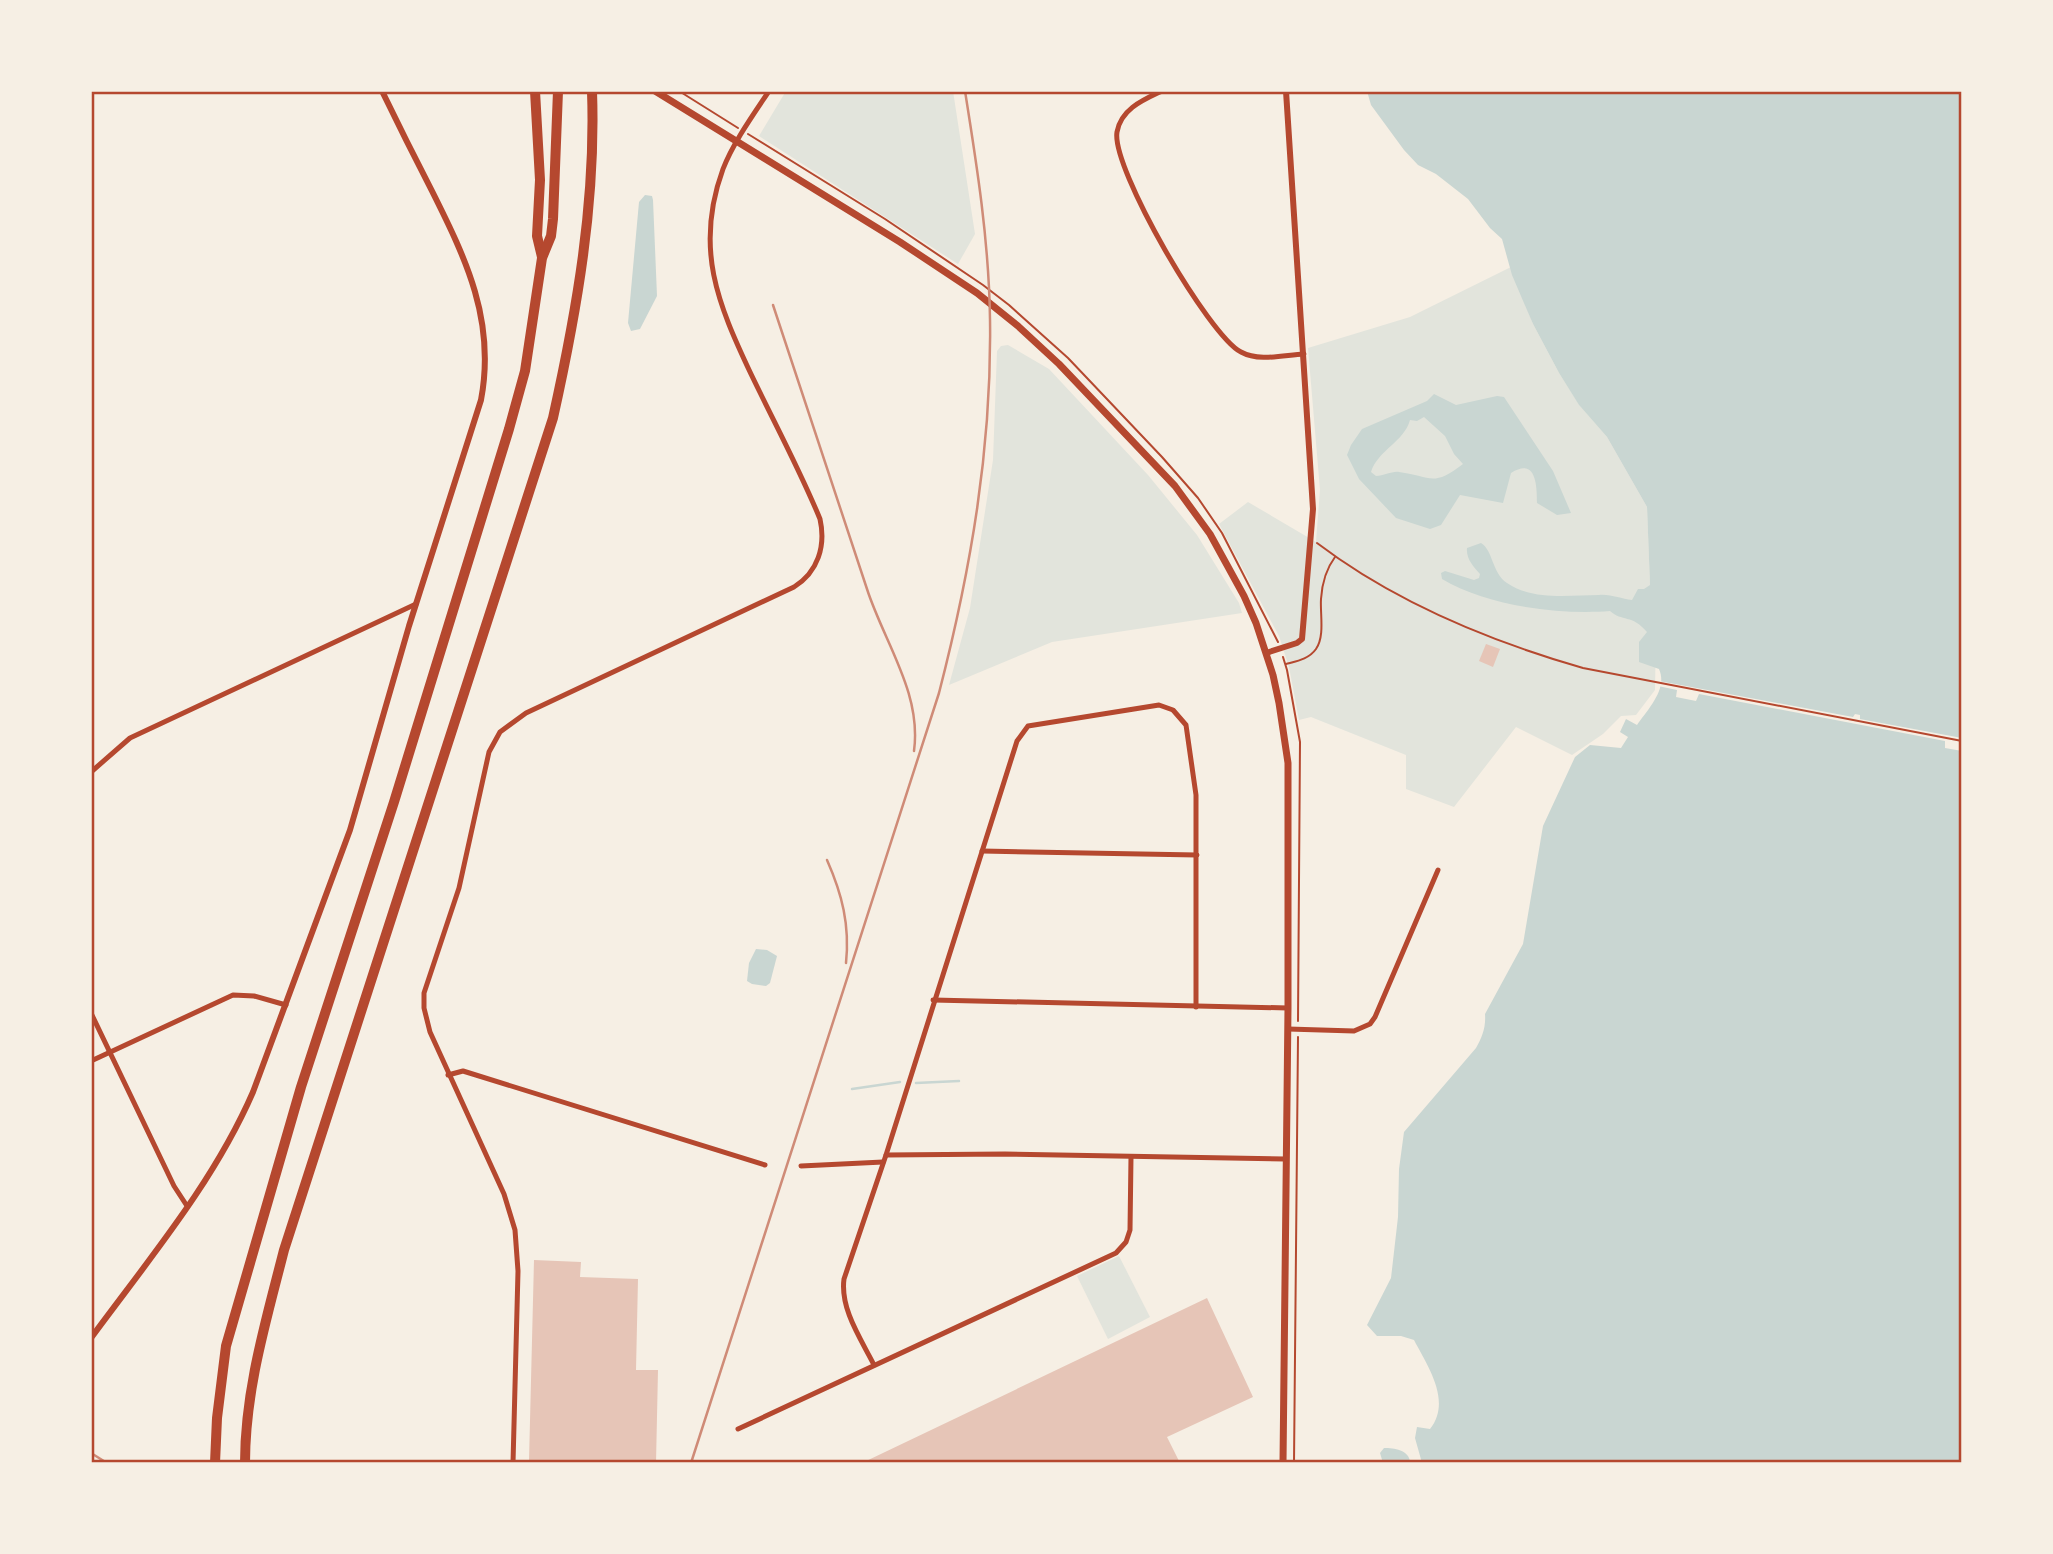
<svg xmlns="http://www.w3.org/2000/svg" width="2053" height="1554" font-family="Barlow,sans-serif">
<rect width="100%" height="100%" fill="#f6efe4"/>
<g fill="#e2e4dc">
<path d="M 786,91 L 953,91 L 975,234 L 958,264 L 759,136 Z"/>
<path d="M 1511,267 L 1533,324 L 1559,373 L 1580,406 L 1607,437 L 1647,507 L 1650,585 L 1656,632 L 1655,690 L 1636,715 L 1621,716 L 1603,734 L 1572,755 L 1516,727 L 1454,807 L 1406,789 L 1406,755 L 1311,717 L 1299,720 L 1289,667 L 1279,636 L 1219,524 L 1248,502 L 1316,542 L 1320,490 L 1308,348 L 1410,317 Z"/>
<path d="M 1008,345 L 1049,369 L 1148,475 L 1197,535 L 1239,603 L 1242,613 L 1052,642 L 949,685 L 970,608 L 993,460 L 997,351 L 1001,346 Z"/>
<path d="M 1119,1256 L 1150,1317 L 1108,1339 L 1077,1276 Z"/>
</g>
<g fill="#c9d6d2" fill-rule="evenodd">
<path d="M 1367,91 L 1962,91 L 1962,1463 L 1422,1463 L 1415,1438 L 1417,1427 L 1430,1429 C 1452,1401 1428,1367 1414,1340 L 1401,1336 L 1377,1336 L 1367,1325 L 1391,1278 L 1398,1217 L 1399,1169 L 1404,1132 L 1476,1048 C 1482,1037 1486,1028 1485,1014 L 1523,944 L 1543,826 L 1575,757 L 1590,745 L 1621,748 L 1628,737 L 1620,732 L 1626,719 L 1637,725 C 1648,709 1668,689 1659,669 L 1639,662 L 1639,642 L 1647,632 C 1632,614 1622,622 1610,611 C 1559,615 1487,606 1442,579 L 1441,573 L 1445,571 L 1474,580 L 1479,578 L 1480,574 C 1473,566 1466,559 1467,548 L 1481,543 C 1493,550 1492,573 1507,583 C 1533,601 1570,595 1599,595 C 1611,594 1621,599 1632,600 L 1638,589 L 1644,589 L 1650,585 L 1647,507 L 1607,437 L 1579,405 L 1559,373 L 1533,324 L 1512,275 L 1502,239 L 1490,228 L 1468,199 L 1436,174 L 1418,165 L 1404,150 L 1371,105 Z"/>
<path d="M 645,195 L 652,196 L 653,200 L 657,296 L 640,329 L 631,331 L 628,323 L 639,202 Z"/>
<path d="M 1434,394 L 1456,405 L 1497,396 L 1504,397 L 1553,471 L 1571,513 L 1557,515 L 1537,503 C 1537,485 1536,457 1511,473 L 1503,503 L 1460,495 L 1441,525 L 1430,529 L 1396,518 L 1359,479 L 1347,455 L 1351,445 L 1362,429 L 1427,401 ZM 1424,417 L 1445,436 L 1454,454 L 1463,464 C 1432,488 1431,476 1399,472 C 1392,471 1384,476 1376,476 L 1371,472 C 1378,450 1404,442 1410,420 L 1417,421 Z"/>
<path d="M 756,949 L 767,950 L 777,956 L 770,983 L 766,986 L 752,984 L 747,981 L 749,963 Z"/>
<path d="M 1384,1448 C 1394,1448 1409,1450 1410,1462 L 1383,1463 L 1380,1453 Z"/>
</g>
<path fill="#f6efe4" d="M 1659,681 L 1853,717 L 1855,714 L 1860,715 L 1860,719 L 1962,738 L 1962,751 L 1945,748 L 1945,741 L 1699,694 L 1696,701 L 1676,697 L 1677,690 L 1658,686 Z"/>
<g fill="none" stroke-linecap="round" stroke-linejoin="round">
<g stroke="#c9d6d2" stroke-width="2.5">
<path d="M 916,1083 L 959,1081"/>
<path d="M 852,1089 L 900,1082"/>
</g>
</g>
<g fill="#e6c5b7">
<path d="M 1486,644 L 1500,649 L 1493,667 L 1479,661 Z"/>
<path d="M 534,1260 L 581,1262 L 580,1277 L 638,1279 L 636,1370 L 658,1370 L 656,1463 L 529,1461 Z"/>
<path d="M 1207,1298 L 1253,1397 L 1167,1437 L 1180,1463 L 862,1463 Z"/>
</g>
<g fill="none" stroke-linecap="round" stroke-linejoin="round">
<g stroke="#b5482f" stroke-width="2">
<path d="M 679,91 L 738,128"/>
<path d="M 748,134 L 885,219 L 983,285 L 1009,305 L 1068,358 L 1162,457 L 1198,498 L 1222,533 L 1278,642"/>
<path d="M 1317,543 C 1396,603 1489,641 1583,668 L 1962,741"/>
<path d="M 1283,657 L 1287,670 L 1300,742 L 1298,1021"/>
<path d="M 1286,664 C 1297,661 1309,659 1316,649 C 1325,636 1320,614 1321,599 C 1322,584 1326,569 1335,557"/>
<path d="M 1294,1463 L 1298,1037"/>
</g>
<g stroke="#b5482f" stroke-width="5">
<path d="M 1162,91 C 1143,100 1121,109 1117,132 C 1111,168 1209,336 1241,352 C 1259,362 1284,355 1304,354"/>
<path d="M 91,772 L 130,738 L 416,604"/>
<path d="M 982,851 L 1197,855"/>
<path d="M 933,1000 L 1288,1008"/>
<path d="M 91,1013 L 174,1186 L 187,1206"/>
<path d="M 1288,1029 L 1354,1031 L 1370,1024 L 1375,1017 L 1438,870"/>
<path d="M 91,1061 L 233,995 L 254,996 L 286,1005"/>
<path d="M 448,1075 L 463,1071 L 765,1165"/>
<path d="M 886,1155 L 1005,1154 L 1285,1159"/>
<path d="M 801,1166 L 883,1162"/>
<path d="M 874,1365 C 861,1339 840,1309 844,1279 L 886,1155 L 1017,741 L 1028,726 L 1159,705 L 1173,710 L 1186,725 L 1196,795 L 1196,1007"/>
<path d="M 738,1429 L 1116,1253 L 1126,1242 L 1130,1230 L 1131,1157"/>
<path d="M 513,1463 L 518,1271 L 515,1230 L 504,1194 L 430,1032 L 424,1008 L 424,993 L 459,888 L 489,752 L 500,732 L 526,713 L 794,587 C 818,572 826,546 820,519 C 800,470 774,422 751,374 C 718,304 694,248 723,169 C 733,143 753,115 769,91"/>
</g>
<g stroke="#b5482f" stroke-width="6">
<path d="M 1266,653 L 1297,643 L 1302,639 L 1313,509 L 1286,91"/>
<path d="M 91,1338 C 149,1259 214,1182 253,1092 L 350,830 L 409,626 L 481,400 C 496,321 466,259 432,191 C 415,158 398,124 382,91"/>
</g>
<path stroke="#b5482f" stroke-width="7" d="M 655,91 L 900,242 L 977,293 L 1018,326 L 1059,364 L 1175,486 L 1210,534 L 1244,596 L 1256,623 L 1273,675 L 1279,703 L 1288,763 L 1288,1008 L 1283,1463"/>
<g stroke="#b5482f" stroke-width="10">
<path d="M 535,91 L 540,180 L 537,236 L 542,257"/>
<path d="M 215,1463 L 217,1418 L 226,1346 L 301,1087 L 394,802 L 509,429 L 525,371 L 542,258 L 551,236 L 553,219 L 558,91"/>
<path d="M 245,1463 C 245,1390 266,1321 284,1250 L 553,418 C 577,310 596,202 592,91"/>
</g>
<g stroke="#cf8b77" stroke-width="2.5">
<path d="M 773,305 C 804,400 835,495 867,589 C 884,642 922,693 914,751"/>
<path d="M 827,860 C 842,894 850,925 846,963"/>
<path d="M 91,1453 L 107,1463"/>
<path d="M 691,1463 L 939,693 C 971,569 992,447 990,319 C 989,242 977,166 965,91"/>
</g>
</g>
<rect width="2053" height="1554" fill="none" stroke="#f6efe4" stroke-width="186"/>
<rect x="93" y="93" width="1867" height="1368" fill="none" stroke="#b5482f" stroke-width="2.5"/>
</svg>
